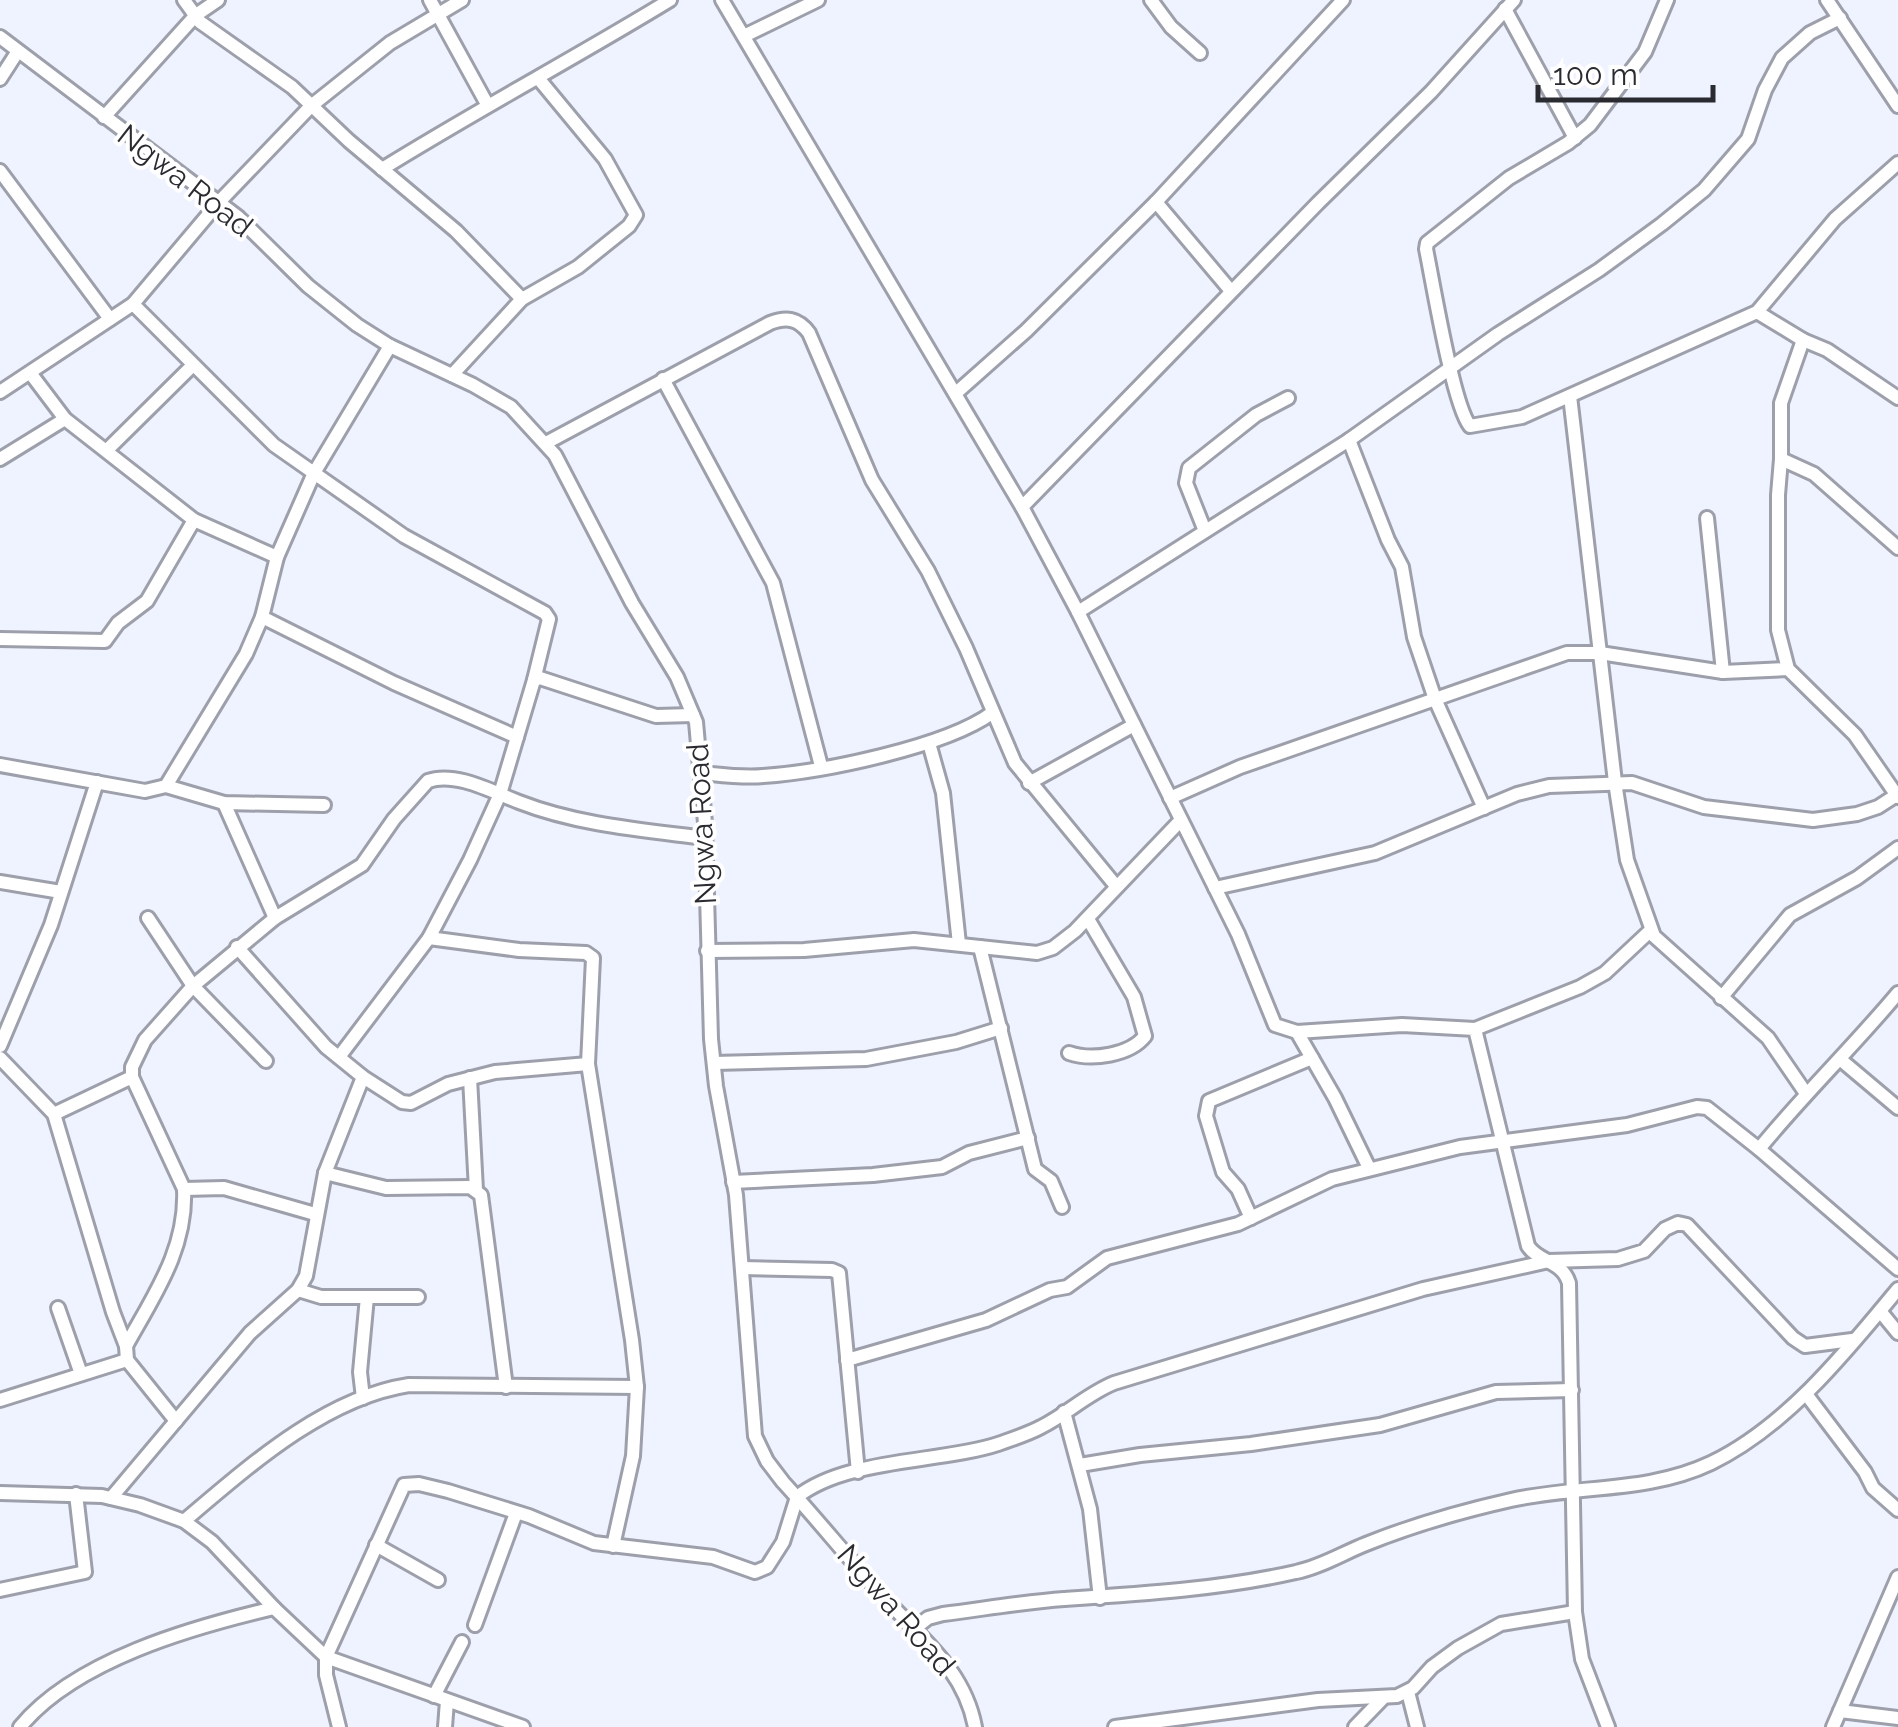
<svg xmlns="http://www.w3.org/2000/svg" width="1898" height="1727" font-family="Raleway,sans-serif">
<rect width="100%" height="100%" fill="#eff2ff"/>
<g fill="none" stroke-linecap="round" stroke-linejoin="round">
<defs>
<g id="minor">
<path d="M 184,0 L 200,22 L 292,87 L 349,141 L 456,231 L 522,299"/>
<path d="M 430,0 L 487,104"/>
<path d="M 722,0 L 1022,507 L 1078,612 L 1238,934 L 1275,1025 L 1297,1032 L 1402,1025 L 1475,1029 L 1528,1246 C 1539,1263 1562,1260 1569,1283 L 1575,1612 L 1582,1659 L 1608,1727"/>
<path d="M 1151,0 L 1171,27 L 1200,53"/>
<path d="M 1667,0 L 1645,52 L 1590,125 L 1568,143 L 1509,178 L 1427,243 L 1426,249 C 1433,283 1453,405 1470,426 L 1522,417 L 1757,312 L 1835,219 L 1898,163"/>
<path d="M 1827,0 L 1898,106"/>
<path d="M 1505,9 L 1575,138"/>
<path d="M 744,36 L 818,0"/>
<path d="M 0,37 L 238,217 L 308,286 L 357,325 L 390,346 L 473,385 L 511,407 L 555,455 L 632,603 L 677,677 L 696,722 L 705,823 L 711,1039 L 716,1086 L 736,1195 L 755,1436 L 767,1461 L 783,1482 C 817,1519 848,1558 882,1595 C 919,1637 964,1668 975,1727"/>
<path d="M 0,79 L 18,51"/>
<path d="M 104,117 L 196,15 L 218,0"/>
<path d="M 382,169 C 477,110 575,58 670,0"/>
<path d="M 0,171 L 110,319"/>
<path d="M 1156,202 L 1231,291"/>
<path d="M 133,304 L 274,445 L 404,536 L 545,613 L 549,619 L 534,680 L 500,794 L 470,860 L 429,938 L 339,1057"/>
<path d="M 1757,312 L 1803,340 L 1781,403 L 1781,459 L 1814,474 L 1898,548"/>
<path d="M 1803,340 L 1827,350 L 1898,398"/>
<path d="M 31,374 L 65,419 L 194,520 L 277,557"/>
<path d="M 452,375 L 522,299 L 578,267 L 629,226 L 636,215 L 605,159 L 538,78"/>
<path d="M 663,379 L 773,583 L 821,766"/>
<path d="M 0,392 L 133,304 L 219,202 L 311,106 L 390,43 L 462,0"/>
<path d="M 956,393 L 1026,331 L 1156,202 L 1343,0"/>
<path d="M 1570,396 L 1615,782 L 1627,860 L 1654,936 L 1768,1038 L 1805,1092"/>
<path d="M 1349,440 L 1388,540 L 1402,567 L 1414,637 L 1435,699 L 1484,808"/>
<path d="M 546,443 L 770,323 C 786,317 798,318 809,333 L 872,480 L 928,571 L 966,648 L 1015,763 L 1116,886"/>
<path d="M 107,450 L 192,366"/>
<path d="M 0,459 L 65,419"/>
<path d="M 1781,459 L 1778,495 L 1778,630 L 1788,669 L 1855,735 L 1898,797"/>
<path d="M 1022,507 L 1318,203 L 1431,92 L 1514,0"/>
<path d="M 1707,518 L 1723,672"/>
<path d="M 1205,531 L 1186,483 L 1189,468 L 1256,415 L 1288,398"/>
<path d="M 1078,612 L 1349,440 L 1498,334 L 1599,270 L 1662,224 L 1704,190 L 1748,139 L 1765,90 L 1782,58 L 1810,33 L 1840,18"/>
<path d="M 262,617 L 394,683 L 517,737"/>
<path d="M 0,639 L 105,641 L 118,623 L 147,601 L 194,520"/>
<path d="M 534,680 L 540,678 L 656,716 L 693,715"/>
<path d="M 929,743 L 943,793 L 959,944"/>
<path d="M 0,765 L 145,791 L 166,786 L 224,803 L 324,805"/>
<path d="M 702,773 C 722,775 743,778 763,776 C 822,772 945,747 992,713"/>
<path d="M 1029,783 L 1134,725"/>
<path d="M 166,786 L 246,654 L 262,617 L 277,557 L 314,473 L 390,346"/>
<path d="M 1170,798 L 1240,767 L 1567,653 L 1600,653 L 1723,672 L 1788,669"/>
<path d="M 224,803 L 275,918"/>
<path d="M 0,882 L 61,892"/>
<path d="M 1215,888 L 1375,853 L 1517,794 L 1549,786 L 1632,783 L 1704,807 L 1813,820 L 1857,814 L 1878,807 L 1898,794"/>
<path d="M 148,918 L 193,986 L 266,1061"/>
<path d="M 429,938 L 519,950 L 586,953 L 593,958 L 588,1064 L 632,1340 L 637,1387 L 633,1456 L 613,1546"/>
<path d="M 237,947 L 326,1047 L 363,1077 L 402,1102 L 411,1103 L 448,1084 L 495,1072 L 588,1064"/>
<path d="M 980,947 L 1035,1169 L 1051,1181 L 1062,1207"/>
<path d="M 707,951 L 804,950 L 914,940 L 1037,953 L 1053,948 L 1075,931 L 1181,820"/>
<path d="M 1721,998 L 1790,915 L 1857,878 L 1898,848"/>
<path d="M 1475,1029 L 1580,987 L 1605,973 L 1651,930"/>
<path d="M 1297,1032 L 1335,1098 L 1369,1168"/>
<path d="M 0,1046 L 51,925 L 97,782"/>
<path d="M 1069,1053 C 1092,1061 1130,1055 1145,1036 L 1134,997 L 1088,919"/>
<path d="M 0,1058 L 54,1114 L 113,1312 L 126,1346"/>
<path d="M 1841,1060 L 1898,1108"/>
<path d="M 714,1063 L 866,1059 L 956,1042 L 1001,1028"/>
<path d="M 470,1078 L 476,1190"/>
<path d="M 54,1114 L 132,1077"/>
<path d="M 1759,1149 L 1898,1269"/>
<path d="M 325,1173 L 386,1188 L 470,1187 L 481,1195 L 506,1387"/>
<path d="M 733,1182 L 873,1175 L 942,1167 L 969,1153 L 1028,1138"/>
<path d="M 184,1189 L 224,1188 L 315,1214"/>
<path d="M 1251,1218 L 1238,1189 L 1223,1172 L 1206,1116 L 1209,1101 L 1312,1058"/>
<path d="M 742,1268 L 832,1270 L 839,1273 L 858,1472"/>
<path d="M 298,1290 L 321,1297 L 418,1297"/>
<path d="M 58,1308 L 81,1374"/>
<path d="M 1880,1311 L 1898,1333"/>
<path d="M 847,1360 L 986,1320 L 1050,1290 L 1067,1287 L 1107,1258 L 1238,1224 L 1332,1179 L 1460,1147 L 1627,1125 L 1697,1107 L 1707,1108 L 1759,1149 C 1803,1095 1853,1047 1898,993"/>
<path d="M 1806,1394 L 1865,1472 L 1873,1488 L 1898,1510"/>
<path d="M 363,1398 L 360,1372 L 367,1297"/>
<path d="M 0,1400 L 127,1360"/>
<path d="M 1064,1412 L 1090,1509 L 1100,1598"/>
<path d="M 176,1421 L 127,1360 L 126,1346 C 154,1295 187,1249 184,1189 L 132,1077 L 132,1067 L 145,1040 L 193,986 L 275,918 L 362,865 L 394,819 L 428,781 C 455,771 493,792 519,802 C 578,825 643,830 705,838"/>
<path d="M 1080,1465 L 1140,1455 L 1251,1444 L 1380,1425 L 1496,1392 L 1572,1390"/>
<path d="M 0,1493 L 102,1496 L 140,1505 L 184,1521 L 212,1542 L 274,1608 L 326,1657 L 523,1727"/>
<path d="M 111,1498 L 250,1333 L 298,1290 L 306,1276 L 325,1173 L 363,1077"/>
<path d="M 184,1521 C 248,1467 324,1398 409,1385 L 637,1387"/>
<path d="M 376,1545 L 438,1580"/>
<path d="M 0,1590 L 85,1572 L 76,1494"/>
<path d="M 475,1625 L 516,1513"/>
<path d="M 914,1629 L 928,1618 L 943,1614 C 983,1609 1024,1602 1064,1599 C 1141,1594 1221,1589 1296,1572 C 1321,1567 1343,1553 1366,1544 C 1413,1525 1462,1511 1511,1500 C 1578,1485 1648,1493 1711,1463 C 1786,1427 1846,1352 1898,1289"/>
<path d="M 1408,1692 L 1417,1727"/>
<path d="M 434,1696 L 462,1642"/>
<path d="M 1840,1711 L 1898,1718"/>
<path d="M 20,1727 C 75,1660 193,1627 274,1608"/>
<path d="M 339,1727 L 326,1675 L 326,1657 L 404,1485 L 419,1484 L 448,1491 L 529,1516 L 594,1543 L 713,1557 L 755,1572 L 767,1567 L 783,1542 L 797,1497 C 846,1458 940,1463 998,1444 C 1012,1439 1028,1434 1041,1427 C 1067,1414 1087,1394 1114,1383 L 1423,1289 L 1549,1261 L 1618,1259 L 1644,1251 L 1665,1229 L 1678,1223 L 1687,1225 L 1793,1338 L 1805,1346 L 1852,1340"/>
<path d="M 445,1727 L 447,1701"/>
<path d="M 1115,1727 L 1318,1700 L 1397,1696 L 1413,1688 L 1432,1667 L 1458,1648 L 1501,1624 L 1575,1612"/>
<path d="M 1355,1727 L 1384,1697"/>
<path d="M 1833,1727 L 1898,1577"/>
</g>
</defs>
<use href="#minor" stroke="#9da0ab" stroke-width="18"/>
<use href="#minor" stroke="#fff" stroke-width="12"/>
</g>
<g text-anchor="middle" stroke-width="8" stroke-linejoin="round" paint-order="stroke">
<g font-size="30" fill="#2a2b30" stroke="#fff">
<text transform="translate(185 181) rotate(38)" y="10">Ngwa Road</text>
<text transform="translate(702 824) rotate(-93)" y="10">Ngwa Road</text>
<text transform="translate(896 1610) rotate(49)" y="10">Ngwa Road</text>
</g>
</g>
<path d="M1538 85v15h175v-15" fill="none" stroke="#2a2b30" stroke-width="5"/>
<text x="1553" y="85" font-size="30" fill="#2a2b30" stroke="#ffffff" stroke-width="8" paint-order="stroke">100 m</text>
</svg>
